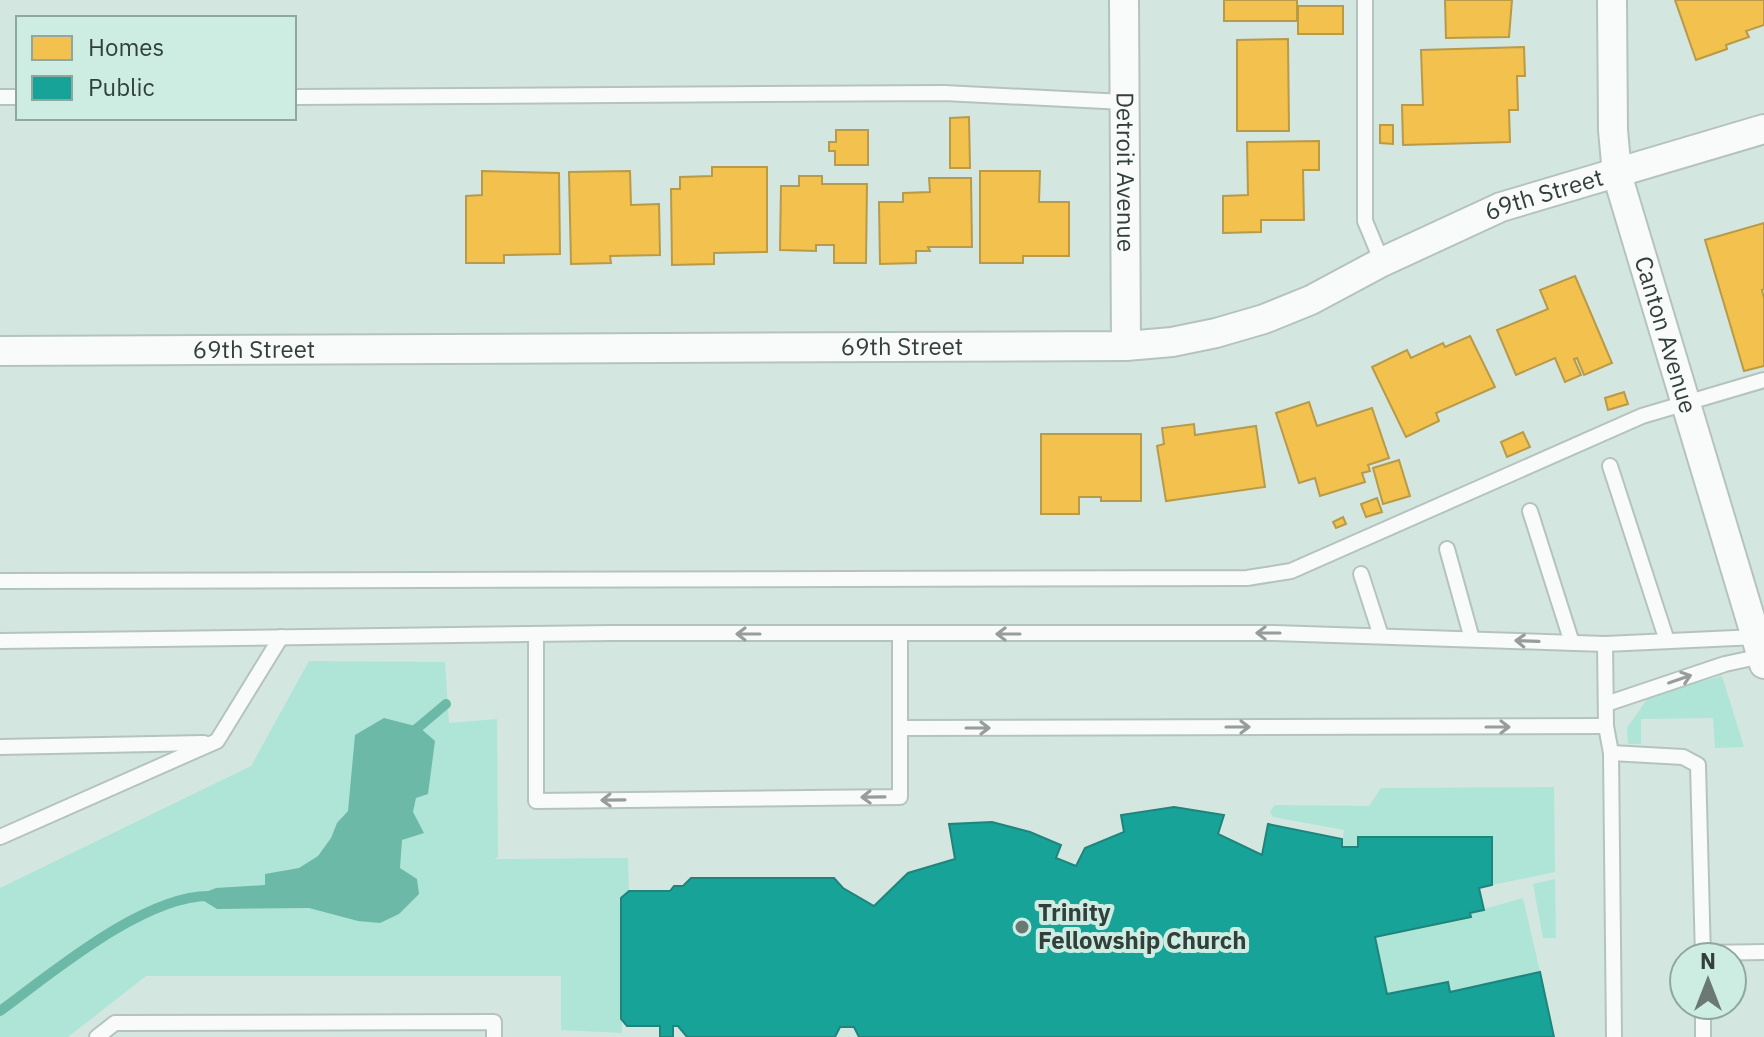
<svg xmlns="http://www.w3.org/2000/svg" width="1764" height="1037" font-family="'IBM Plex Sans',sans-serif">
<rect width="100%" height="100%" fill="#d4e6e0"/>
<g fill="#afe5d6">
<path d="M 309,661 L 445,662 L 449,723 L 497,719 L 498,857 L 494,859 L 628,858 L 629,891 L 621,899 L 622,1033 L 561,1030 L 561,976 L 146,976 L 68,1037 L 0,1037 L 0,888 L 251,766 Z"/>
<path d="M 1722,676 L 1744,747 L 1715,748 L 1713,718 L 1641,719 L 1641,744 L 1628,744 L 1627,728 L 1650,695 Z"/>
<path d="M 1554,787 L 1555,872 L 1492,885 L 1358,847 L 1342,847 L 1344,830 L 1273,817 L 1270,812 L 1275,805 L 1369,806 L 1381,788 Z"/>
<path d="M 1555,879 L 1556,938 L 1543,938 L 1533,884 Z"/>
<path d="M 1523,898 L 1540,972 L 1450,992 L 1447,982 L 1387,994 L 1375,937 L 1471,917 L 1470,913 Z"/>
</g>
<path fill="#6cb9a7" d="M 384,718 L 419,727 L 435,741 L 428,794 L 416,798 L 413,812 L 424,833 L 402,840 L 400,868 L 417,879 L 419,894 L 399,914 L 380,923 L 358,921 L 309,908 L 217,909 L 196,896 L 216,888 L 265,885 L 265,874 L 299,868 L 318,856 L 331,838 L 337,823 L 348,811 L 355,735 Z"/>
<g fill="#f2c14e" stroke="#b89a48" stroke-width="2">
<rect x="1224" y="0" width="73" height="21"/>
<path d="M 1445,0 L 1512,0 L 1509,37 L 1446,38 Z"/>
<path d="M 1675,0 L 1764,0 L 1764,25 L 1746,31 L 1749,37 L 1726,45 L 1727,49 L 1696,60 Z"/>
<rect x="1298" y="6" width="45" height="28"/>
<path d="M 1288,39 L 1289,131 L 1237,131 L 1237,40 Z"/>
<path d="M 1524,47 L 1525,76 L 1517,76 L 1518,110 L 1509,110 L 1510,142 L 1403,145 L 1402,105 L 1423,105 L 1421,50 Z"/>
<path d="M 969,117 L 970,168 L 950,168 L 950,118 Z"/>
<path d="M 1380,125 L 1393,125 L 1393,144 L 1380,143 Z"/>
<path d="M 836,130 L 868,130 L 868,165 L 835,165 L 835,151 L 829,151 L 829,142 L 836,142 Z"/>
<path d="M 1319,141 L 1319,170 L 1303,170 L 1304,220 L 1261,220 L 1261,232 L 1223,233 L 1223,196 L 1248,195 L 1247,142 Z"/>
<path d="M 712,167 L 767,167 L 767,252 L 714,253 L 714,264 L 672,265 L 671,189 L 680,189 L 680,177 L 712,176 Z"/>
<path d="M 482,171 L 559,173 L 560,254 L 504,255 L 504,263 L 466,263 L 466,196 L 482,195 Z"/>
<path d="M 630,171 L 631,205 L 659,204 L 660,255 L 610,256 L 611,263 L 571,264 L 569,172 Z"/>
<path d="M 980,171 L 1040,171 L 1039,202 L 1069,202 L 1069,256 L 1023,256 L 1023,263 L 980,263 Z"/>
<path d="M 799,176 L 822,176 L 822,184 L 867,184 L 866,263 L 834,263 L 834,245 L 816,245 L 816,251 L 780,250 L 781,186 L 799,186 Z"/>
<path d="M 929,178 L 971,178 L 972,247 L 928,247 L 930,251 L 916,251 L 916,263 L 880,264 L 879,202 L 903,202 L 903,193 L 930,192 Z"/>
<path d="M 1764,223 L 1764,289 L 1762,290 L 1764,298 L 1764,366 L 1744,371 L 1705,240 Z"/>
<path d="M 1575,276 L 1612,363 L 1584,375 L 1577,358 L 1574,359 L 1581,375 L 1565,382 L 1555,358 L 1516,375 L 1497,330 L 1548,309 L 1540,290 Z"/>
<path d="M 1470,336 L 1495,387 L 1436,413 L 1439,421 L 1406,437 L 1372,367 L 1407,350 L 1411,358 L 1443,343 L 1445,347 Z"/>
<path d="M 1624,392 L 1628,404 L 1608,410 L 1605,398 Z"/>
<path d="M 1309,402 L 1317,426 L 1372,408 L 1389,458 L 1368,465 L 1370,471 L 1362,473 L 1365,482 L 1320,496 L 1315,478 L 1299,483 L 1276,413 Z"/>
<path d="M 1194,424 L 1195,435 L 1256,426 L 1265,487 L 1166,501 L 1157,446 L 1164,444 L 1162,428 Z"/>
<path d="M 1523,432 L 1530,447 L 1507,457 L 1501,442 Z"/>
<path d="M 1041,434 L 1141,434 L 1141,501 L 1101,501 L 1101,497 L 1079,497 L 1079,514 L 1041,514 Z"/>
<path d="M 1399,460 L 1410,496 L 1383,504 L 1373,468 Z"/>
<path d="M 1377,498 L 1382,512 L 1366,517 L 1361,504 Z"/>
<path d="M 1343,517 L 1346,524 L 1336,528 L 1333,522 Z"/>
</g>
<path fill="#17a398" stroke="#1f857c" stroke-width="2" d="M 1174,807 L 1224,815 L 1218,834 L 1262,855 L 1268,824 L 1342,839 L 1342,847 L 1358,847 L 1358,837 L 1492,837 L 1492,885 L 1479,888 L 1484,910 L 1470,913 L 1471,917 L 1375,937 L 1387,994 L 1448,982 L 1450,992 L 1540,972 L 1554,1037 L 859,1037 L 854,1027 L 840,1027 L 835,1037 L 687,1037 L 678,1026 L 673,1026 L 673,1037 L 660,1037 L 660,1026 L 627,1026 L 621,1019 L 621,898 L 629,891 L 670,891 L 674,886 L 683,886 L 691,878 L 834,878 L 843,888 L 874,906 L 908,873 L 955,859 L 949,824 L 992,822 L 1030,832 L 1061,845 L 1056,858 L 1076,866 L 1085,848 L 1124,832 L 1121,815 Z"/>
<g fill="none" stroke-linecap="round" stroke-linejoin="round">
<g stroke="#6cb9a7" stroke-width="10">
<path d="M 408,736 L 446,704"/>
<path d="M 0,1011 C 52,973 144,895 210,896"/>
</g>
<defs>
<g id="service">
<path d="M 1365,0 L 1365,221 L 1382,262"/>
<path d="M 0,97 L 18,97"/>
<path d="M 294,97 L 944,93 L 1124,102"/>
<path d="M 1610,466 L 1667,641"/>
<path d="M 1530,511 L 1572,643"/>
<path d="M 1447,549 L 1472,639"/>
<path d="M 1361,574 L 1381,636"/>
<path d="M 0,581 L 1247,578 L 1291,571 L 1642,416 L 1764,380"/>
<path d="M 536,635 L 536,801 L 900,797 L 900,634"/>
<path d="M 0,641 L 611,633 L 1274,633 L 1605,644 L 1757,637"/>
<path d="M 1605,644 L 1606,726 L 1611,753 L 1614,1037"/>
<path d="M 1606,704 L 1725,664 L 1762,656"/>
<path d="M 900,728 L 1606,726"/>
<path d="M 0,747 L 204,743"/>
<path d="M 1611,753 L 1683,757 L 1698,765 L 1703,957"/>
<path d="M 0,837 L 217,741 L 281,637"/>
<path d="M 1703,953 L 1764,952"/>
<path d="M 1703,1005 L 1703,1037"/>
<path d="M 97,1037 L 115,1023 L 494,1022 L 494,1037"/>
</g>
<g id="minor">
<path id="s1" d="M 1124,0 L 1126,346"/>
<path id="s2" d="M 1612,0 L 1613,130 L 1617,174 L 1764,664"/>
<path id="s3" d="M 0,351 L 1126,346 L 1172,342 L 1216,333 L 1264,319 L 1311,300 L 1382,262 L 1501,207 L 1764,129"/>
</g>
</defs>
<use href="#service" stroke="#b5c3be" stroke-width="18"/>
<use href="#minor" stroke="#b5c3be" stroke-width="32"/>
<use href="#service" stroke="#f9fbfa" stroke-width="14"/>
<use href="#minor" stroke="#f9fbfa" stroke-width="28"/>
</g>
<defs><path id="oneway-shaft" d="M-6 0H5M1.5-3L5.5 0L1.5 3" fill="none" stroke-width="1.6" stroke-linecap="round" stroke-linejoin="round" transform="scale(2)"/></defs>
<g stroke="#969d9a">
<use href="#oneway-shaft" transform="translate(1268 633) rotate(-180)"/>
<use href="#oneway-shaft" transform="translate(748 634) rotate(-180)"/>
<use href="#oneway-shaft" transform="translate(1008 634) rotate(180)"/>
<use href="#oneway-shaft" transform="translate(1527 641) rotate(-178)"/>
<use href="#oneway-shaft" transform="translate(1680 679) rotate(-19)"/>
<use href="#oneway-shaft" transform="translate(1238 727)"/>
<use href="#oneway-shaft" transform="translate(1498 727)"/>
<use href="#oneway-shaft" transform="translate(978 728)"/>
<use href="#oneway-shaft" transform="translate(873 797) rotate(179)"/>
<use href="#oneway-shaft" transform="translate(613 800) rotate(179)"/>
</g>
<circle fill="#6b7975" stroke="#cdede3" stroke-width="3" cx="1022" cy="927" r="8"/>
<g text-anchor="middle" stroke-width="8" stroke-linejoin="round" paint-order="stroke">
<g font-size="24" fill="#323f3b" stroke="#cdede3">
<text dy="8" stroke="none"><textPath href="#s1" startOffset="172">Detroit Avenue</textPath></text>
<text dy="8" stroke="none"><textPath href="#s3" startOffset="1574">69th Street</textPath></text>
<text dy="8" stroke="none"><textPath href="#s2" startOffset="342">Canton Avenue</textPath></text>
<text dy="8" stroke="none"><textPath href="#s3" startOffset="902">69th Street</textPath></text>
<text dy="8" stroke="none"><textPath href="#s3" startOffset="254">69th Street</textPath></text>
</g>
<g font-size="24" font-weight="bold" fill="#323f3b" stroke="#cdede3" text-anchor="start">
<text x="1038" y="921">Trinity<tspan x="1038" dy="28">Fellowship Church</tspan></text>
</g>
</g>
<rect x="16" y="16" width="280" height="104" fill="#cdede3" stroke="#8fa7a0" stroke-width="2"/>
<rect x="32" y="36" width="40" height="24" fill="#f2c14e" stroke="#8fa7a0" stroke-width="2"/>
<text x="88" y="56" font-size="24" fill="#323f3b">Homes</text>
<rect x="32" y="76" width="40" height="24" fill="#17a398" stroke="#8fa7a0" stroke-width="2"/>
<text x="88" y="96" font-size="24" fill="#323f3b">Public</text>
<g transform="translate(1708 981)"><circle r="38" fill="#cdede3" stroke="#8fa7a0" stroke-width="2"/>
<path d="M0-6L14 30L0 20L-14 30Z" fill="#6b7975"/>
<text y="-12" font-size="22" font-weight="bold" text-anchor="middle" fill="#323f3b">N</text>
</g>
</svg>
